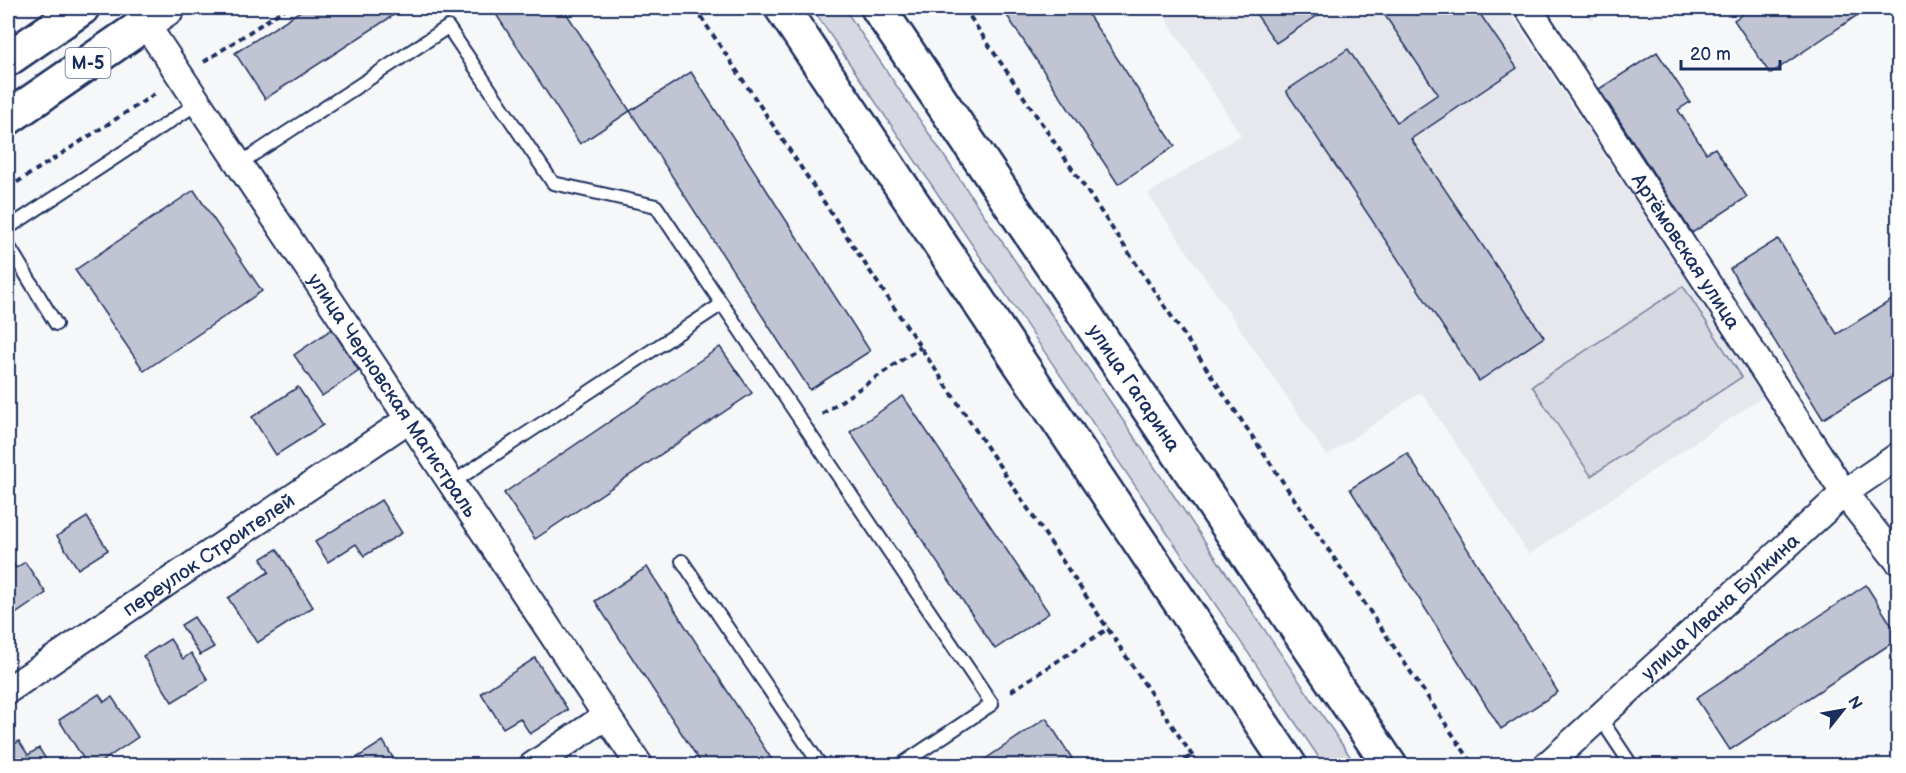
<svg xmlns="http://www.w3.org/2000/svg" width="1906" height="773" font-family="'Balsamiq Sans',sans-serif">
<rect width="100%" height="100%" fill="#f6f7f9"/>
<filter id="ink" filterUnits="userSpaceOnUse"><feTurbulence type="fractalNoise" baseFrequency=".0167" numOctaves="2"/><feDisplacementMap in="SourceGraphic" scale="12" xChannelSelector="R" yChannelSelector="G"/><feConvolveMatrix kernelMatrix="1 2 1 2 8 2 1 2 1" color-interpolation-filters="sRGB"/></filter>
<g filter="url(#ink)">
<g fill="#e6e8ee">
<path d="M 1159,8 L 1507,8 L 1764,396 L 1529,554 L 1421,392 L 1327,456 L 1148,194 L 1241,135 Z"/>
<path d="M 1583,8 L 1611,8 L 1591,20 Z"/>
</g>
<g fill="#d6d9e2" stroke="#7884a0" stroke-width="1.5">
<path d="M 812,8 L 844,8 L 1356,765 L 1324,765 Z"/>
<path d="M 1683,286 L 1742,377 L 1591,476 L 1532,386 Z"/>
</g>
<g fill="#c0c4d3" stroke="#1b2f5e" stroke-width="1.5">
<path d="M 305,8 L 403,9 L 265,99 L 235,53 Z"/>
<path d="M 492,8 L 563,8 L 630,111 L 580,144 Z"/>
<path d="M 1002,8 L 1084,8 L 1175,146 L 1118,184 Z"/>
<path d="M 1252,8 L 1329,8 L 1276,43 Z"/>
<path d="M 1380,8 L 1476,8 L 1517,68 L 1411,139 L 1544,337 L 1479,381 L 1286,91 L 1348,49 L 1397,122 L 1438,94 Z"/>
<path d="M 1752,8 L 1868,8 L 1770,74 L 1734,20 Z"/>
<path d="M 1657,52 L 1690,102 L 1678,110 L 1706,153 L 1715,148 L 1747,197 L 1692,233 L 1599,89 Z"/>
<path d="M 691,72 L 870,351 L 810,390 L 630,111 Z"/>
<path d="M 194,190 L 262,291 L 144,371 L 75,270 Z"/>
<path d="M 1778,239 L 1837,334 L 1898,296 L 1898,373 L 1823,419 L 1730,269 Z"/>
<path d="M 332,329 L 359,371 L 322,396 L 294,355 Z"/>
<path d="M 720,347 L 752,393 L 535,539 L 504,493 Z"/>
<path d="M 298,387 L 323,425 L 276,455 L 252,417 Z"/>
<path d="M 903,396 L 1049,613 L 995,649 L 850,432 Z"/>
<path d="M 1407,453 L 1558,692 L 1501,729 L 1350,489 Z"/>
<path d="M 381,500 L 402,533 L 364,556 L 356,544 L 328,562 L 315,542 Z"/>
<path d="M 87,517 L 108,550 L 78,569 L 57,536 Z"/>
<path d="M 277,549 L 313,607 L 257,643 L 228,598 L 269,572 L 261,559 Z"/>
<path d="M 8,556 L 16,568 L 25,562 L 46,593 L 8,619 Z"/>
<path d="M 647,567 L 776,766 L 703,766 L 595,601 Z"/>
<path d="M 1866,585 L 1898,635 L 1898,639 L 1730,750 L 1696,698 Z"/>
<path d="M 194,617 L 214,647 L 200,655 L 181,625 Z"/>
<path d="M 170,639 L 183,659 L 191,653 L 208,680 L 172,702 L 143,656 Z"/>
<path d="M 535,658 L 568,710 L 530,734 L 520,718 L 503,728 L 481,693 Z"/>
<path d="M 99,694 L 104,702 L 112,697 L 138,737 L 95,766 L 88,766 L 59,720 Z"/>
<path d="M 1046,718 L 1077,766 L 975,766 Z"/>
<path d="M 19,741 L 28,755 L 39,748 L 50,766 L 8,766 L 8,748 Z"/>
<path d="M 383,741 L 398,766 L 344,766 Z"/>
</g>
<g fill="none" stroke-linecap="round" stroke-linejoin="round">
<defs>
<g id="lane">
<path d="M 239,164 L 448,27 L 553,183 L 656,206 L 992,704 L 899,766"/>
<path d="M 8,228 L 198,103"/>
<path d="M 8,245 L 56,324"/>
<path d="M 452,483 L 722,304"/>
<path d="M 682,561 L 821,766"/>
<path d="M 1600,718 L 1632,766"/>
</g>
<g id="street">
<path id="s1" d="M 1528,8 L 1844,493 L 1898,561"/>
<path id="s2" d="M 145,23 L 640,766"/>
<path id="s3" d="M 8,690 L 409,419"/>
<path d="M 532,766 L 606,716"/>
<path id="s4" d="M 1546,766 L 1844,493 L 1898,456"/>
</g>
<g id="primary">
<path d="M 782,8 L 1290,766"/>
<path id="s5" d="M 878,8 L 1390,766"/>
<path d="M 8,59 L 82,8"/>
<path d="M 8,118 L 168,8"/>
</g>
</defs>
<use href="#lane" stroke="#1b2f5e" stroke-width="16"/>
<use href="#street" stroke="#1b2f5e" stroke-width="30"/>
<use href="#primary" stroke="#1b2f5e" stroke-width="38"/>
<g stroke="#1b2f5e" stroke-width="4" stroke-dasharray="6 4.5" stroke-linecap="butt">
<path d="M 695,8 L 1199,766"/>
<path d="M 964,8 L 1474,766"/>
<path d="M 8,15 L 19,8"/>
<path d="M 204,62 L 286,8"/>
<path d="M 8,188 L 158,92"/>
<path d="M 822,414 L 921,347"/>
<path d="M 1011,691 L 1109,628"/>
<path d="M 1176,766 L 1192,755"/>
</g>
<use href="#lane" stroke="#fff" stroke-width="12"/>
<use href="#street" stroke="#fff" stroke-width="26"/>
<use href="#primary" stroke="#fff" stroke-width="33"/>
</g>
</g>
<g text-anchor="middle" stroke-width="5" stroke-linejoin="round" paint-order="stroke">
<rect fill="#fff" stroke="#5f6d8e" stroke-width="1.5" x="65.5" y="48" width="45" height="30" rx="4.5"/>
<g font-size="18" font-weight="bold" fill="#1b2f5e">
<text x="88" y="69">М-5</text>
</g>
<g font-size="20" fill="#1b2f5e" stroke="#fff">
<text dy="7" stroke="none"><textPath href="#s1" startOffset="290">Артёмовская улица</textPath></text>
<text dy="7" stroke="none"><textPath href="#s5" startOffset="458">улица Гагарина</textPath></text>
<text dy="7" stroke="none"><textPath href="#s2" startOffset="447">улица Черновская Магистраль</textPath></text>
<text dy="7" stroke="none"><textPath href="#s3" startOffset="242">переулок Строителей</textPath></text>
<text dy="7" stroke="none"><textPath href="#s4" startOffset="236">улица Ивана Булкина</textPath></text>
</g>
</g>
<rect width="1906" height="773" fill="none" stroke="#fff" stroke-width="30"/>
<rect x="15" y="15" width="1876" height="743" fill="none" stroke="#1b2f5e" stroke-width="2" filter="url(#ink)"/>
<g transform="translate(1843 710) rotate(59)" stroke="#ffffff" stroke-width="4.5" paint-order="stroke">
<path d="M0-4.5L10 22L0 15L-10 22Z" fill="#1b2f5e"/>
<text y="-9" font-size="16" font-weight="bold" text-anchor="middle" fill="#1b2f5e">N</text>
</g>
<path d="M1681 60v9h99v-9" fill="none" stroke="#1b2f5e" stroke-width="3"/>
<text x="1690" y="60" font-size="18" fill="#1b2f5e" stroke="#ffffff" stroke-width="4.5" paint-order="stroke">20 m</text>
</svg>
